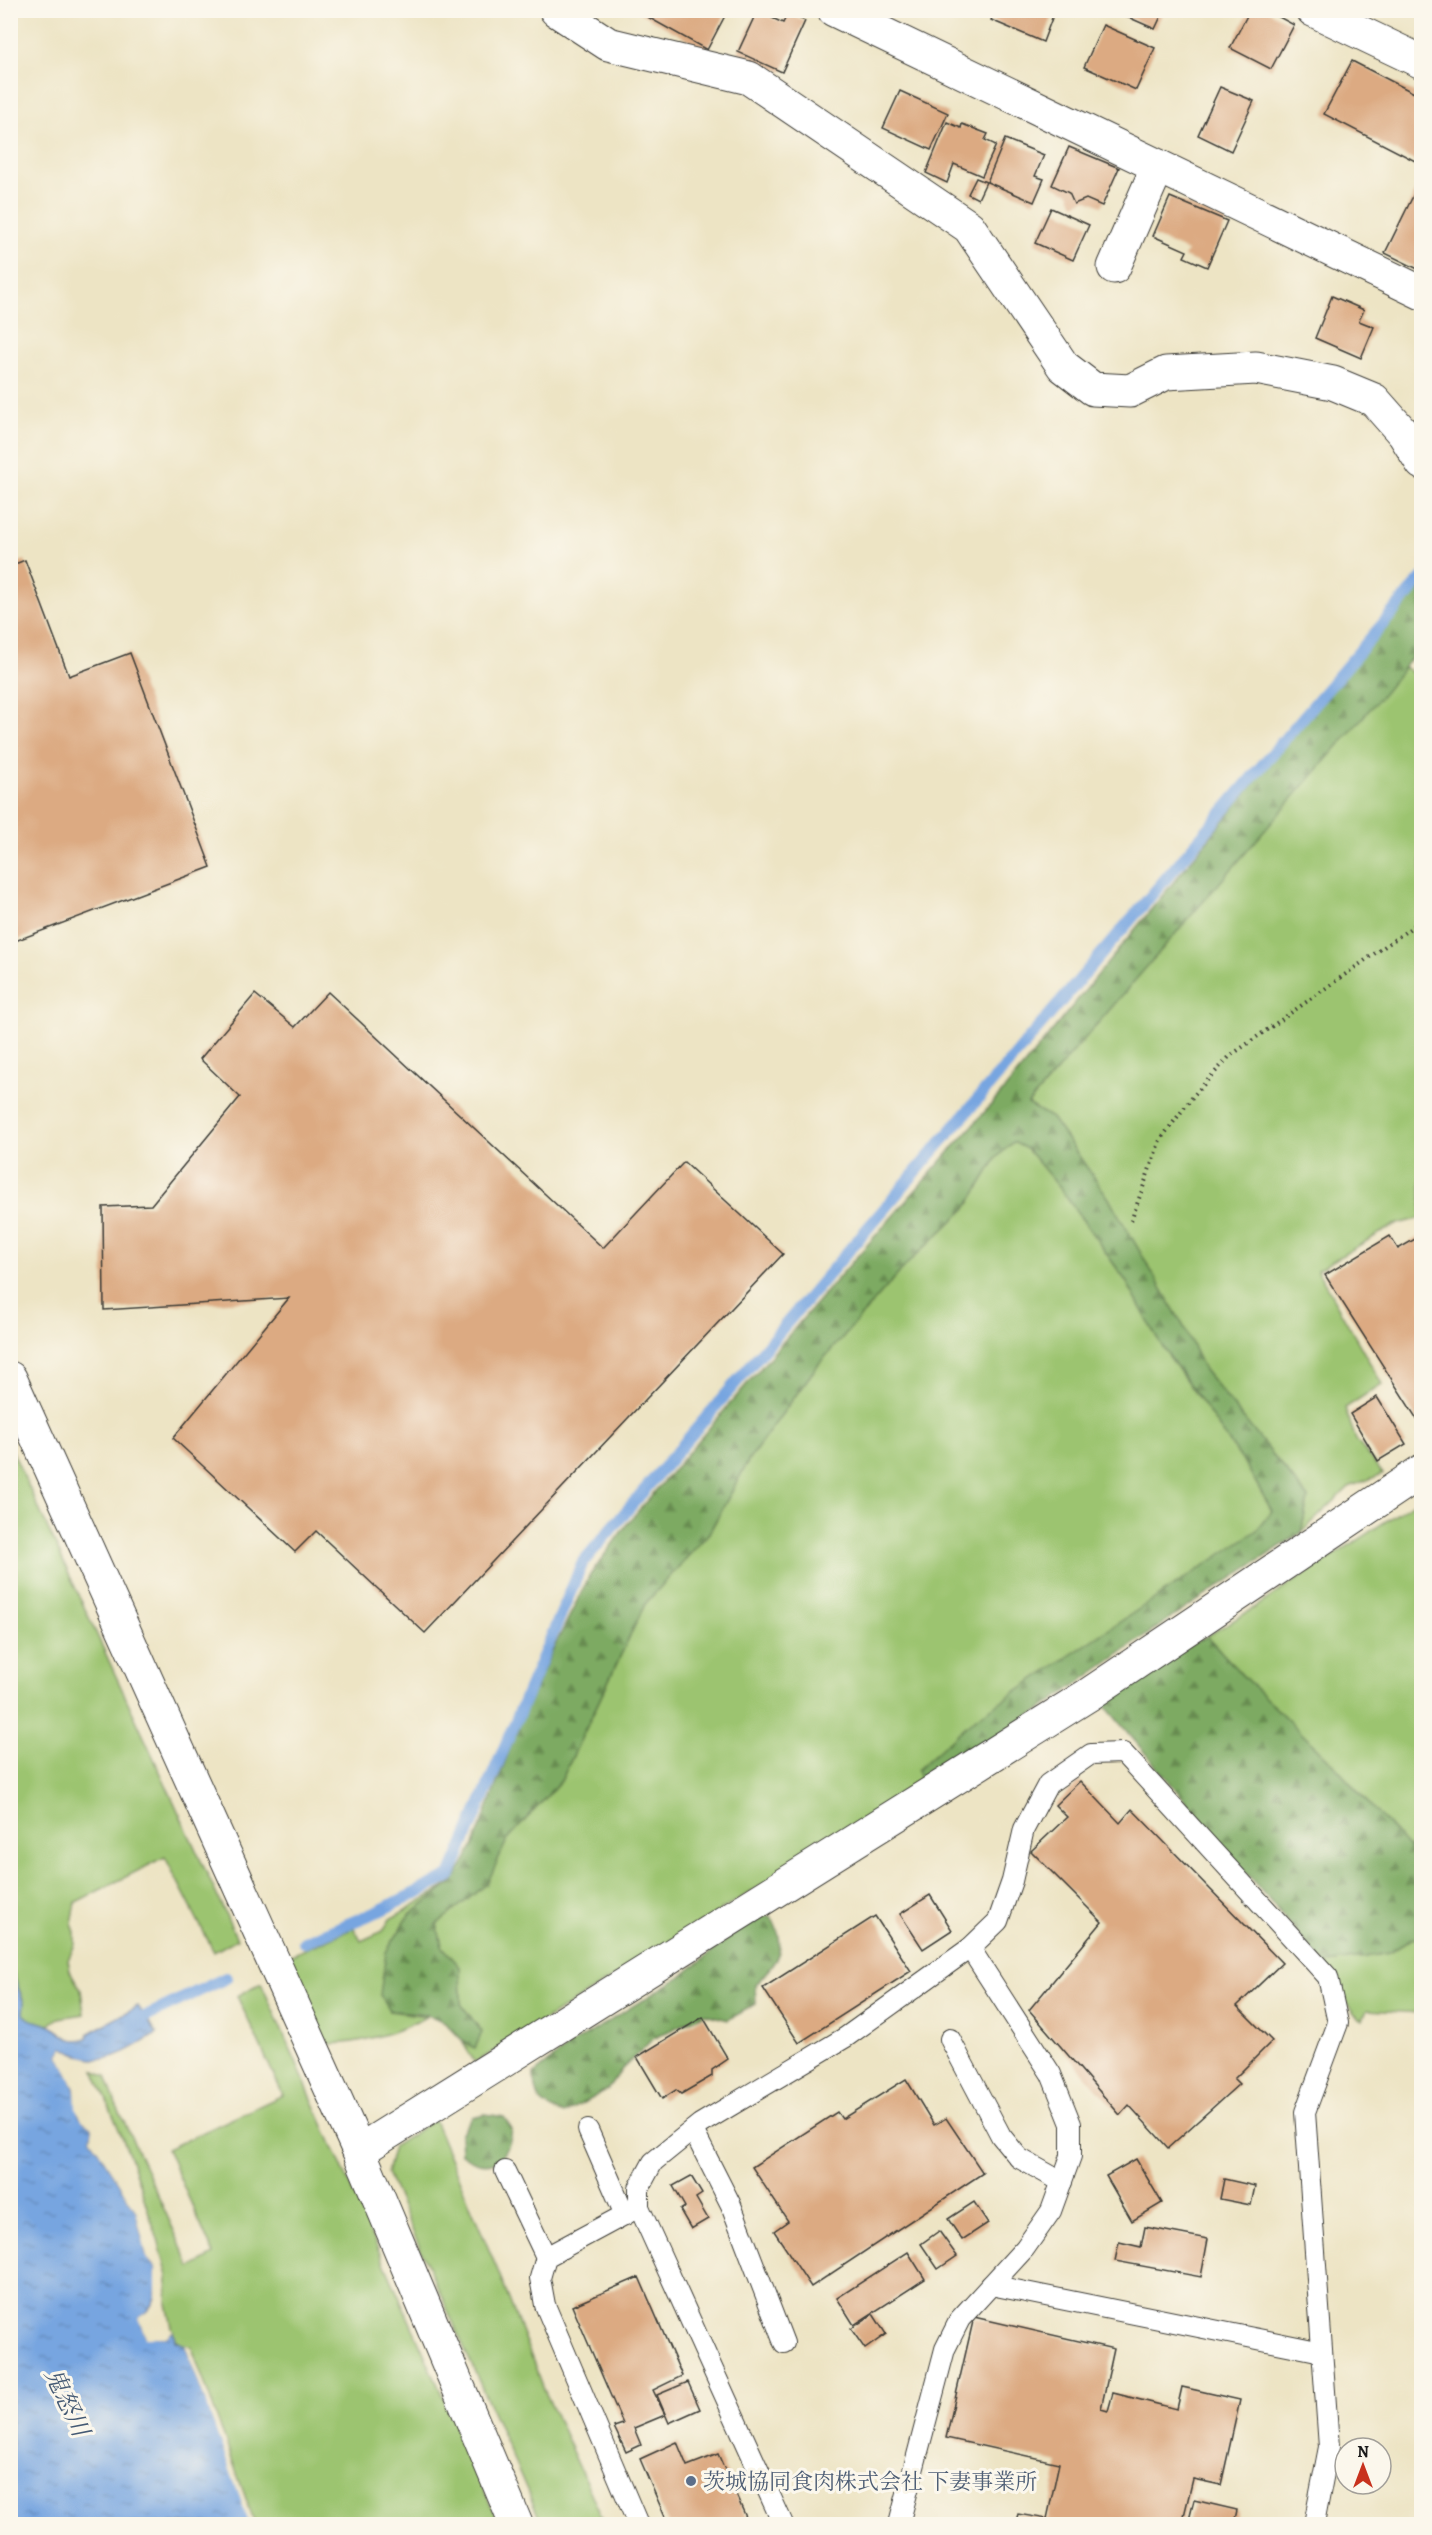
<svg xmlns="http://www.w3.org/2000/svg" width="1432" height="2535" font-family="Alegreya,'Noto Serif JP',serif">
<defs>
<pattern id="forest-firs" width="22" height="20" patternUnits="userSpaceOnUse" patternTransform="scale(1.5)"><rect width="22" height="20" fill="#7daa62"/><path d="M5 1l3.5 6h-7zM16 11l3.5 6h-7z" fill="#668a50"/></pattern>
<pattern id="water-ripples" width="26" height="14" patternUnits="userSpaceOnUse" patternTransform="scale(1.5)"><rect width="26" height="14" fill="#77a5e0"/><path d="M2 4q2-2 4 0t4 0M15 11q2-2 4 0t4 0" fill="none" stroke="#6186b5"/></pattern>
</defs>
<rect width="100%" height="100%" fill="#fbf7ec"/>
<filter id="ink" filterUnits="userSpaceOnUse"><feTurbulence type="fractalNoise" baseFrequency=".0167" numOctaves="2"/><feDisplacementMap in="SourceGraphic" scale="12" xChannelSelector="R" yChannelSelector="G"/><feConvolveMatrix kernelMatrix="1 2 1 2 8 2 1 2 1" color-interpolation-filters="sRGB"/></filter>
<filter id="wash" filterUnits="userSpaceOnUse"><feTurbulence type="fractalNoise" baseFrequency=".008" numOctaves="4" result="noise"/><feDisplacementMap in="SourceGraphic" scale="24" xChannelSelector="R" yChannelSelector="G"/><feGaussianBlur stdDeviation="1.35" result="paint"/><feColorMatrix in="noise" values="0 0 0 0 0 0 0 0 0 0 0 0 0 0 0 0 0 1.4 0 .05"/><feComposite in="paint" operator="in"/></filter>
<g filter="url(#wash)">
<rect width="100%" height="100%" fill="#ede4c4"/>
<g fill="#9cc470" stroke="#5c7046" stroke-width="1.5">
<path d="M 1404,667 L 1421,678 L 1421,1218 L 1394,1225 L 1317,1270 L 1382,1384 L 1345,1408 L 1356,1440 L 1383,1474 L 1349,1487 L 1301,1533 L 1308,1498 L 1204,1370 L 1184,1327 L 1108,1198 L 1052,1118 L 1028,1104 Z"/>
<path d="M 1013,1142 L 1027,1149 L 1060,1188 L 1126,1281 L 1160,1343 L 1247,1467 L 1272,1511 L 1256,1531 L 923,1785 L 475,2063 L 463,2043 L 475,2048 L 482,2032 L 461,2004 L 460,1967 L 442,1946 L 437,1924 L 486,1884 L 507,1840 L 561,1781 L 645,1604 L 709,1533 L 750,1458 L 817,1366 L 908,1263 L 967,1207 L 997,1157 Z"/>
<path d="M 10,1446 L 237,1939 L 214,1952 L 165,1857 L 76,1902 L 72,1924 L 75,1932 L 75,1944 L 68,1960 L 70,1971 L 81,1990 L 84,2014 L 59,2018 L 49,2025 L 30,2021 L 22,2013 L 24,2003 L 11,1967 Z"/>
<path d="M 1421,1498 L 1421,1854 L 1408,1847 L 1331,1762 L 1243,1676 L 1207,1636 L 1254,1608 Z"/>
<path d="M 453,1882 L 410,1914 L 390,2011 L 427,2016 C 402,2032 351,2047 321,2043 L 282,1959 L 354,1928 L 361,1941 L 383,1931 L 390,1919 Z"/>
<path d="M 1413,1938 L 1421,1940 L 1421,2013 L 1367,2010 L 1363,2020 C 1348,2013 1334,1979 1323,1964 L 1389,1953 Z"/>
<path d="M 261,1983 L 499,2524 L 255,2524 L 192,2348 L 175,2341 L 167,2304 L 168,2275 L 158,2240 L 128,2151 L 94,2070 L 106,2076 L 116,2104 L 191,2268 L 214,2255 L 167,2149 L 283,2095 L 237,1996 Z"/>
<path d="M 434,2120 L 498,2271 L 543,2387 L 605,2524 L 542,2524 L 387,2173 L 394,2146 Z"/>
</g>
<g fill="url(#forest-firs)" stroke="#4c633f" stroke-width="1.5">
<path d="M 1421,583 L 1421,646 L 1383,694 L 1028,1104 L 1052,1118 L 1108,1197 L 1184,1327 L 1204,1370 L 1308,1498 L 1301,1533 L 1171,1618 L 1023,1722 L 923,1785 L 917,1770 L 973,1720 L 1256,1531 L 1272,1511 L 1247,1467 L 1160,1343 L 1126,1281 L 1060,1188 L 1027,1149 L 1013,1142 L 997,1157 L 967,1207 L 908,1263 L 817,1366 L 750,1458 L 709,1533 L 645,1604 L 561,1781 L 507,1840 L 487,1884 L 437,1924 L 442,1946 L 460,1967 L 461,2004 L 482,2032 L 475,2048 C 461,2043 457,2033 446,2024 C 431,2012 409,2012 390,2011 L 380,1995 L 386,1952 L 410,1914 L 453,1882 L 473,1847 L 516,1732 L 550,1655 L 590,1575 L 627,1524 L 830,1287 L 1004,1090 L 1268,766 Z"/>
<path d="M 1207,1636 L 1243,1676 L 1331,1762 L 1408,1847 L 1421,1854 L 1421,1940 L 1413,1938 L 1389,1953 L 1323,1964 L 1102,1702 L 1128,1678 Z"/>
<path d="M 757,1915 L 771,1916 C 789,1950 778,1959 755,1985 L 756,2004 L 728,2020 L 705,2014 L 654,2038 L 622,2069 L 608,2089 L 564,2114 C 540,2104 534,2101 534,2074 L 570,2045 L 683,1975 Z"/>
<path d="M 485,2114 L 504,2117 L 512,2130 C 508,2162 489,2174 461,2154 L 460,2134 L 472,2117 Z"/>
</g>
<path fill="url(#water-ripples)" stroke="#4a607e" stroke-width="1.5" d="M 10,1967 L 24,2003 L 23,2013 C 31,2023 37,2020 48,2025 C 64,2031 67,2045 87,2038 L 88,2034 L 138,2006 L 157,2034 C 122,2053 103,2072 63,2048 L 59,2055 C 64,2065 73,2080 75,2091 C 79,2112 73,2115 93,2128 L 91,2138 L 136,2211 L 147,2258 L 156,2268 C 158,2290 158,2305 139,2318 L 146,2336 L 166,2337 L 173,2331 L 175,2341 L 185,2345 L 251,2524 L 11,2524 Z"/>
<g fill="#ede4c4">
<path d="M 63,2048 L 75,2055 L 89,2058 L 90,2061 L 74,2058 L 63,2051 L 62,2055 L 78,2089 L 79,2109 L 84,2118 L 96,2127 L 94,2138 L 139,2210 L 150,2257 L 159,2267 L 160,2284 L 159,2300 L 152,2312 L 142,2319 L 148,2334 L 165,2334 L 172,2328 L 173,2331 L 166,2337 L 146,2337 L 138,2318 L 150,2310 L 156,2299 L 156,2268 L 147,2258 L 136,2211 L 91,2138 L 93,2128 L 82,2120 L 76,2110 L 75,2089 L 59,2055 Z"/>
<path d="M 185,2345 L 189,2346 L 254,2524 L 249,2523 Z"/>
</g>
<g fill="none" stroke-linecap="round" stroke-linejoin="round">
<g stroke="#77a5e0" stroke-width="12">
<path d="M 304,1942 L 379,1911 L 450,1876 L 583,1562 L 1422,578"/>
<path d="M 132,2023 L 226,1978"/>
</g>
</g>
<g id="blocks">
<g fill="#dcaa82">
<path d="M 635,10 L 728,10 L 707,50 Z"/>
<path d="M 995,10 L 1055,10 L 1043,42 L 991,20 Z"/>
<path d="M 1112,10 L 1164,10 L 1155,29 Z"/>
<path d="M 1250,10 L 1266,10 L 1294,25 L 1271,69 L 1230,48 Z"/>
<path d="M 757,11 L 783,23 L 788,13 L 805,21 L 782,72 L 738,52 Z"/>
<path d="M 1103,25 L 1155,48 L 1136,90 L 1084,67 Z"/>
<path d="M 1352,61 L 1422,97 L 1422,157 L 1419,163 L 1324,114 Z"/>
<path d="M 1220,87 L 1254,101 L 1231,151 L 1198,135 Z"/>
<path d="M 900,91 L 948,113 L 931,150 L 883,128 Z"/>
<path d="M 947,122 L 961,128 L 962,124 L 988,134 L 985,140 L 996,145 L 982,176 L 954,164 L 947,183 L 926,173 Z"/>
<path d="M 1005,139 L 1044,155 L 1035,176 L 1044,179 L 1034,202 L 987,182 Z"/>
<path d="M 1069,147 L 1119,168 L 1102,206 L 1086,199 L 1074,204 L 1069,193 L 1052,185 Z"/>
<path d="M 976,178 L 986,182 L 978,199 L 968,194 Z"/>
<path d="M 1418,186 L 1422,188 L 1422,271 L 1385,253 Z"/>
<path d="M 1170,197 L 1227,221 L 1207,267 L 1184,257 L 1187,251 L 1153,236 Z"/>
<path d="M 1051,208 L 1089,225 L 1073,260 L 1035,243 Z"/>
<path d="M 1332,296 L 1364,310 L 1359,321 L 1374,327 L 1361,358 L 1315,338 Z"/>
<path d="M 25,560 L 69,676 L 130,653 L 211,867 L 10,943 L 10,566 Z"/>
<path d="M 328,992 L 603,1248 L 684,1162 L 783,1254 L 425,1633 L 316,1531 L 295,1552 L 173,1438 L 289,1298 L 104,1310 L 103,1207 L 151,1205 L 240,1097 L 200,1059 L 255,994 L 295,1027 Z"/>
<path d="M 1422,1235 L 1422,1427 L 1325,1275 L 1390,1236 L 1398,1249 Z"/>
<path d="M 1377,1397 L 1406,1444 L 1378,1461 L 1350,1414 Z"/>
<path d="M 1080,1781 L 1120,1823 L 1132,1809 L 1282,1963 L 1237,2006 L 1272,2041 L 1234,2079 L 1239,2084 L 1168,2148 L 1129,2105 L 1120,2115 L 1029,2010 L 1102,1922 L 1031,1851 L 1067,1817 L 1055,1805 Z"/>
<path d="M 930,1895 L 952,1930 L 923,1949 L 900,1914 Z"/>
<path d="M 875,1916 L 911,1971 L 799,2043 L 763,1988 Z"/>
<path d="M 703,2017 L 728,2059 L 712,2070 L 712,2076 L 681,2094 L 676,2090 L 662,2099 L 637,2057 Z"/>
<path d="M 906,2079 L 934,2125 L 946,2118 L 983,2173 L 811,2287 L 774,2231 L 788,2221 L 752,2167 L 837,2112 L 842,2119 Z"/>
<path d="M 1136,2159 L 1162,2203 L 1132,2221 L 1106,2176 Z"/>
<path d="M 691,2176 L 702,2194 L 696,2198 L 708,2219 L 691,2229 L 680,2210 L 685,2207 L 673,2186 Z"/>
<path d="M 1224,2179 L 1255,2186 L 1251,2205 L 1220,2199 Z"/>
<path d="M 974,2202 L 988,2223 L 962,2240 L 948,2219 Z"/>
<path d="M 1145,2227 L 1208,2239 L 1201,2277 L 1115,2261 L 1119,2242 L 1141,2247 Z"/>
<path d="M 939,2231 L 957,2256 L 938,2269 L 921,2244 Z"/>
<path d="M 908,2252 L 925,2279 L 854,2325 L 837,2298 Z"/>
<path d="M 639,2277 L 682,2376 L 653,2390 L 665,2415 L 634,2428 L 641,2445 L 626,2452 L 614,2427 L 623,2424 L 572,2306 Z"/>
<path d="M 873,2314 L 886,2334 L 865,2349 L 851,2329 Z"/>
<path d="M 974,2317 L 1114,2349 L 1101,2409 L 1108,2411 L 1113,2393 L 1177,2409 L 1182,2387 L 1240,2400 L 1221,2485 L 1193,2479 L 1182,2524 L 1015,2524 L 1018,2514 L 1047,2519 L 1059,2463 L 946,2438 Z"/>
<path d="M 688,2382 L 700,2409 L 669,2423 L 657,2395 Z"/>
<path d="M 677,2442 L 687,2466 L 718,2454 L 749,2524 L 668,2524 L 640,2459 Z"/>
<path d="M 1194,2500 L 1237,2510 L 1234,2524 L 1188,2524 Z"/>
</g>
</g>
</g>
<g filter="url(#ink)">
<use href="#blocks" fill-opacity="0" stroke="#3b3a35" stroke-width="1.5"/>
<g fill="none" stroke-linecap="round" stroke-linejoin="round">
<defs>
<g id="service">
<path d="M 950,2039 L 1001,2136 L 1019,2158 L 1062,2182"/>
<path d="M 588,2130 L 625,2215"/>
<path d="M 693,2130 L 731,2205 L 784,2343"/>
<path d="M 505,2171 L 546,2257"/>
<path d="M 991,2285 L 1322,2352"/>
<path d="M 638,2524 L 545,2305 L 540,2278 L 546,2257 L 639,2207"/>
<path d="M 783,2524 L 639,2207 L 639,2188 L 653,2162 L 700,2124 L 846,2037 L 970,1948 L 998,1921 L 1012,1881 L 1024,1829 L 1048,1784 L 1091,1754 L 1123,1753 L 1328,1977 L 1338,2023 L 1305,2112 L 1329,2447 L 1314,2524"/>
<path d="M 899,2524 L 945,2349 L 960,2319 L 1025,2248 L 1051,2211 L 1071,2156 L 1071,2124 L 1051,2074 L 970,1948"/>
</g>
<g id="minor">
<path d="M 556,10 L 608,44 L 749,78 L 969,227 L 1063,366 L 1093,389 L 1130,391 L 1166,373 L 1256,368 L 1333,383 L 1374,400 L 1404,434 L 1422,463"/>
<path d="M 834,10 L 1422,293"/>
<path d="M 1313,10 L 1422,62"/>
<path d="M 1114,267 L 1158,166"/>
<path d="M 10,1378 L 359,2151 L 516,2524"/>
<path d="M 359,2151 L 1088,1695 L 1422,1471"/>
</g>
</defs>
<use href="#service" stroke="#3b3a35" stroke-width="22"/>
<use href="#minor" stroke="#3b3a35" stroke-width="35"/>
<path stroke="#3b3a35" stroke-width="4" stroke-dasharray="1.5 4.5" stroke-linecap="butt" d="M 1131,1221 L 1160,1140 L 1194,1095 L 1230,1056 L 1422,920"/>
<use href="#service" stroke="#fff" stroke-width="20"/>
<use href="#minor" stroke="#fff" stroke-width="33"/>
</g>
</g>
<circle fill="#5c6f8a" stroke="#fbf7ec" stroke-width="2" cx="691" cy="2481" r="6"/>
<g text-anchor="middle" stroke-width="6" stroke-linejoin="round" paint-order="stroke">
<g font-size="22" fill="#4e5e75" stroke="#fbf7ec" text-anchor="start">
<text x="703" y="2489">茨城協同食肉株式会社 下妻事業所</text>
</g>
<g font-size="24" font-style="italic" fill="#455a74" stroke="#fbf7ec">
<text transform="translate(67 2402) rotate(65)" y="8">鬼怒川</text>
</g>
</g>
<rect width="1432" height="2535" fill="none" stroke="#fbf7ec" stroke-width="36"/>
<g transform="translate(1363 2466)"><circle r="28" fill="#fbf7ec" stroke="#a29f99" stroke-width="1.5"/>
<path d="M0-4.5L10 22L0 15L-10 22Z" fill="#c8321e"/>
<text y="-9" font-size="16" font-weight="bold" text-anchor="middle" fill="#1c1c1c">N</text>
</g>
</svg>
